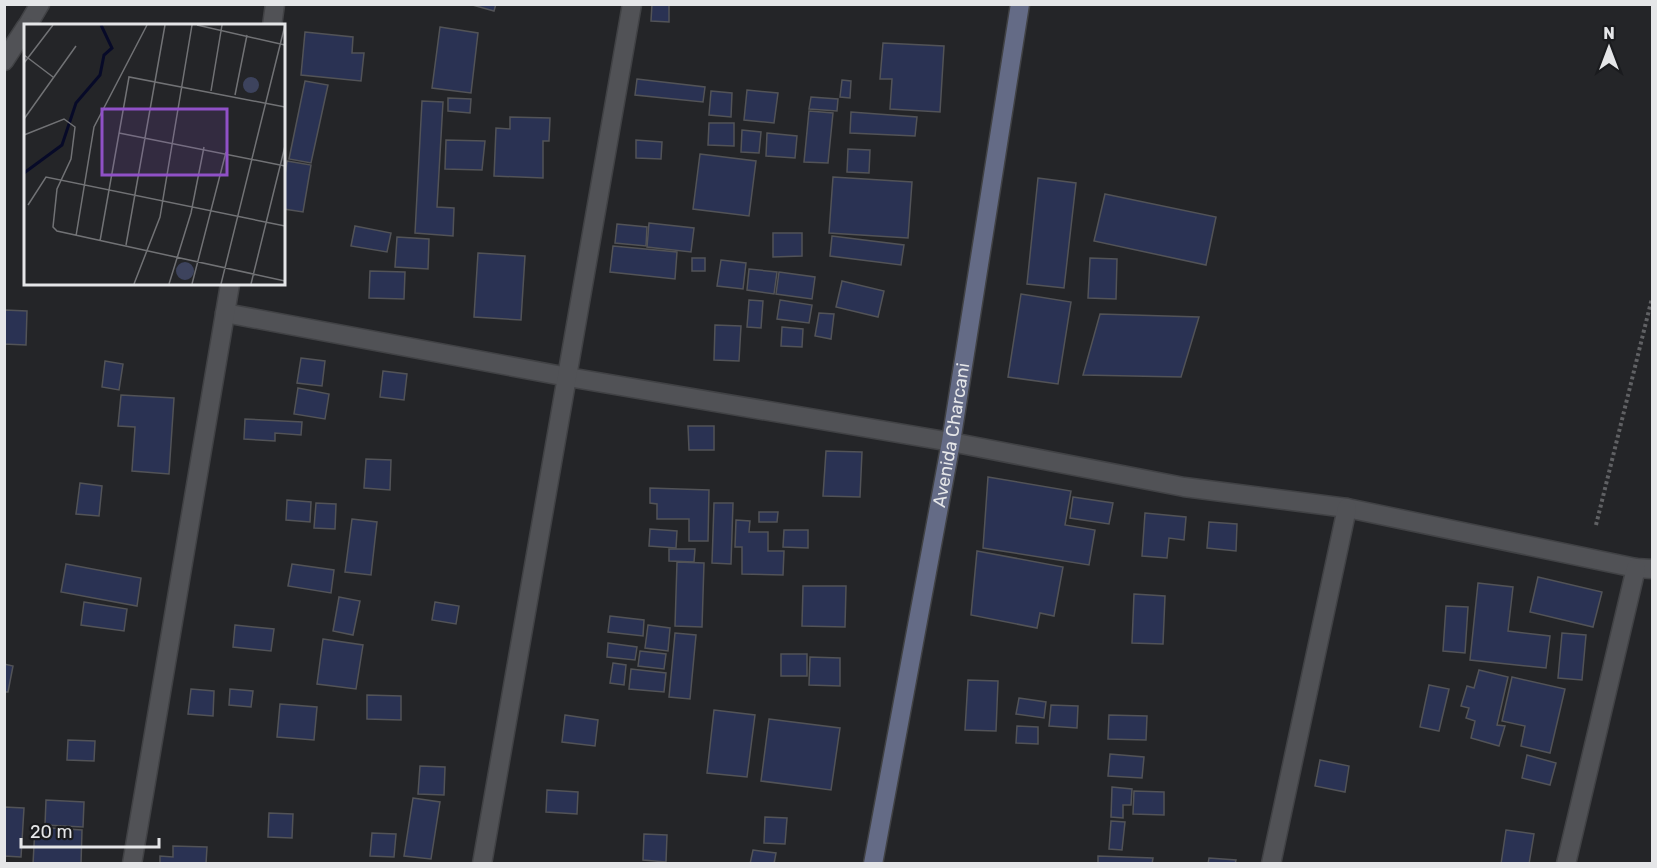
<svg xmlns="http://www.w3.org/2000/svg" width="1657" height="868" font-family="Rubik,sans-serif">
<rect width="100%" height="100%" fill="#242528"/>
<g fill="#2a3253" stroke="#525357" stroke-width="1.5">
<path d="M 469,4 L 496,4 L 494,11 Z"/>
<path d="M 652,4 L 669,4 L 669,22 L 651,21 Z"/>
<path d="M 440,27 L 478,33 L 471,93 L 432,88 Z"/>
<path d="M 305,32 L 353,37 L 352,53 L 364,53 L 361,81 L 301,75 Z"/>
<path d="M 883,43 L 944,46 L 940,112 L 890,109 L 892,79 L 880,79 Z"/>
<path d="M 637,79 L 705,87 L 703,102 L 635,95 Z"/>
<path d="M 842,80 L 851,81 L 850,98 L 840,97 Z"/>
<path d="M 305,81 L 328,85 L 311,163 L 289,159 Z"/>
<path d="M 747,90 L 778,93 L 774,123 L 744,120 Z"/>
<path d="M 711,91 L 732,93 L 731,117 L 709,115 Z"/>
<path d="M 811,97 L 838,99 L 837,111 L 809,109 Z"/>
<path d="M 448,98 L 471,99 L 470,113 L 448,111 Z"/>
<path d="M 422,101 L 443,102 L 437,207 L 454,208 L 453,236 L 415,233 Z"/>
<path d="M 809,111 L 833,113 L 828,163 L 804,162 Z"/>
<path d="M 851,112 L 917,117 L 915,136 L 850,133 Z"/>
<path d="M 510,117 L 550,118 L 549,141 L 543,141 L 543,178 L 494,176 L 496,128 L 510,129 Z"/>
<path d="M 709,123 L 734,123 L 734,146 L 708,145 Z"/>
<path d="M 742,130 L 761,132 L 759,153 L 741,152 Z"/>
<path d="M 767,133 L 797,136 L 795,158 L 766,156 Z"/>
<path d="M 446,140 L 485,141 L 482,170 L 445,169 Z"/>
<path d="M 636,140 L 662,142 L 661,159 L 636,158 Z"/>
<path d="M 848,149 L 870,150 L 869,173 L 847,172 Z"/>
<path d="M 700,154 L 756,161 L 749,216 L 693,209 Z"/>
<path d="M 287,161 L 311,165 L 303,212 L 284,209 L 284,182 Z"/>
<path d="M 833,177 L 912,182 L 908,238 L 829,233 Z"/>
<path d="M 1038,178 L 1076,183 L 1064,288 L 1027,284 Z"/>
<path d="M 1105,194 L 1216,217 L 1206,265 L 1094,241 Z"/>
<path d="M 649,223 L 694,228 L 691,252 L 647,247 Z"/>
<path d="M 617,224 L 647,227 L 646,246 L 615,243 Z"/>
<path d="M 355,226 L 391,233 L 387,252 L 351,246 Z"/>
<path d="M 773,233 L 802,233 L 802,256 L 773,257 Z"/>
<path d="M 832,236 L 904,245 L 901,265 L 830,256 Z"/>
<path d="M 397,237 L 429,239 L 428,269 L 395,267 Z"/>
<path d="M 613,246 L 677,252 L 675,279 L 610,272 Z"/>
<path d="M 478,253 L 525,256 L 521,320 L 474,317 Z"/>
<rect x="692" y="258" width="13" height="13"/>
<path d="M 1090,258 L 1117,259 L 1116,299 L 1088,298 Z"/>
<path d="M 721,260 L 746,263 L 743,289 L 717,286 Z"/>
<path d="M 749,269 L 777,272 L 774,294 L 747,290 Z"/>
<path d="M 370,271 L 405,272 L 404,299 L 369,298 Z"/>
<path d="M 779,272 L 815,277 L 812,299 L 776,294 Z"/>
<path d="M 842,281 L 884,291 L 878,317 L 836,307 Z"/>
<path d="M 1021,294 L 1071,302 L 1058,384 L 1008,377 Z"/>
<path d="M 749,300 L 763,301 L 761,328 L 747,327 Z"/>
<path d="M 780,300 L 812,305 L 809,323 L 777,319 Z"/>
<path d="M 5,310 L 27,311 L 26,345 L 4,344 Z"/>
<path d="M 819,313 L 834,314 L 831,339 L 815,336 Z"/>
<path d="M 1100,314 L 1199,317 L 1181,377 L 1083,375 Z"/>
<path d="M 715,325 L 741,326 L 739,361 L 714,360 Z"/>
<path d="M 782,327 L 803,329 L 802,347 L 781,346 Z"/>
<path d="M 301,358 L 325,361 L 322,386 L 297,383 Z"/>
<path d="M 105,361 L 123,364 L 119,390 L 102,387 Z"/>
<path d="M 383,371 L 407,374 L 404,400 L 380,397 Z"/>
<path d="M 298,388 L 329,394 L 325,419 L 294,414 Z"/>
<path d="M 121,395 L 174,398 L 169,474 L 132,471 L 135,427 L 118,426 Z"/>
<path d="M 245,419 L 302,422 L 301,435 L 275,433 L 275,441 L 244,439 Z"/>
<path d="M 688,426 L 714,426 L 714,450 L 689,450 Z"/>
<path d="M 826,451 L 862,452 L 860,497 L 823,496 Z"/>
<path d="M 366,459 L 391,460 L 390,490 L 364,488 Z"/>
<path d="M 988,477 L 1071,491 L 1065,525 L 1095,530 L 1089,565 L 983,548 Z"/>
<path d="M 80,483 L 102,486 L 99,516 L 76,514 Z"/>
<path d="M 650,488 L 709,490 L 708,541 L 689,541 L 689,519 L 657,519 L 657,504 L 650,503 Z"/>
<path d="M 1073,497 L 1113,503 L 1109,524 L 1070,518 Z"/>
<path d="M 287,500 L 311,502 L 310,522 L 286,520 Z"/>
<path d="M 316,503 L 336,504 L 335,529 L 314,528 Z"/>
<path d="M 714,503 L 733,503 L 731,564 L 712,563 Z"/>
<path d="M 759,512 L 778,512 L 777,522 L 759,522 Z"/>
<path d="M 1145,513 L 1186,517 L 1184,540 L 1169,538 L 1167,558 L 1142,556 Z"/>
<path d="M 352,519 L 377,522 L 371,575 L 345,572 Z"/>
<path d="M 736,520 L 750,521 L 749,532 L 768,532 L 768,551 L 784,551 L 783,575 L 742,574 L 742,547 L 735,547 Z"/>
<path d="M 1209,522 L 1237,524 L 1236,551 L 1207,548 Z"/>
<path d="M 650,529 L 677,531 L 676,548 L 649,546 Z"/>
<path d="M 784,530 L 808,530 L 808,548 L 783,547 Z"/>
<path d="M 669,549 L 695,549 L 694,562 L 669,561 Z"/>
<path d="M 977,551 L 1063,567 L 1054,616 L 1040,613 L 1037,628 L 971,615 Z"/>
<path d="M 677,562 L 704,563 L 702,627 L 675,626 Z"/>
<path d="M 66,564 L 141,578 L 137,606 L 61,592 Z"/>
<path d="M 292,564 L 334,570 L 331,593 L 288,586 Z"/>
<path d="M 1538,577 L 1602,592 L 1593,627 L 1530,612 Z"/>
<path d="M 1478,583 L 1513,587 L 1508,631 L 1550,636 L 1546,668 L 1470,660 Z"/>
<path d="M 803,586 L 846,586 L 845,627 L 802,626 Z"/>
<path d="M 1134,594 L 1165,596 L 1163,644 L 1132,643 Z"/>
<path d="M 339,597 L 360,601 L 353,635 L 333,631 Z"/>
<path d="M 84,602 L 127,609 L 124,631 L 81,625 Z"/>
<path d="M 435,602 L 459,606 L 456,624 L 432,620 Z"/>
<path d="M 1446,606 L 1468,607 L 1465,653 L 1443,651 Z"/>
<path d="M 610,616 L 644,620 L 643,636 L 608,632 Z"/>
<path d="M 235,625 L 274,629 L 271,651 L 233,647 Z"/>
<path d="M 648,625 L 670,628 L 668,651 L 645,648 Z"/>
<path d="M 675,633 L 696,635 L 690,699 L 669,697 Z"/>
<path d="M 1562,633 L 1586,635 L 1582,680 L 1558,678 Z"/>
<path d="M 323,639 L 363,645 L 356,689 L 317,684 Z"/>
<path d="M 608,643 L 637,647 L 635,660 L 607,657 Z"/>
<path d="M 640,651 L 666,654 L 664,669 L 638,666 Z"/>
<rect x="781" y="654" width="26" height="22"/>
<path d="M 810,657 L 840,658 L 840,686 L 809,685 Z"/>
<path d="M 613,663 L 626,665 L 624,685 L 610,683 Z"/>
<path d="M 4,664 L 13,666 L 8,692 L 4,692 Z"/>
<path d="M 631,669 L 666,673 L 664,692 L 629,689 Z"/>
<path d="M 1479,670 L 1508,677 L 1497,725 L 1505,726 L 1499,746 L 1471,738 L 1475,721 L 1466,718 L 1469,708 L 1461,706 L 1467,686 L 1474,688 Z"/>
<path d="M 1512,677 L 1565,689 L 1550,753 L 1521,746 L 1525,726 L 1502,721 Z"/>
<path d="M 968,680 L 998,681 L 996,731 L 965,730 Z"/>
<path d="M 1429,685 L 1449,689 L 1439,731 L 1420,727 Z"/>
<path d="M 191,689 L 214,691 L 213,716 L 188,714 Z"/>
<path d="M 230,689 L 253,691 L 251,707 L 229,705 Z"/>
<path d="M 367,695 L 401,696 L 401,720 L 367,719 Z"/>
<path d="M 1019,698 L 1046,702 L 1044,718 L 1016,714 Z"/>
<path d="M 280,704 L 317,707 L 314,740 L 277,737 Z"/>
<path d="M 1051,705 L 1078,706 L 1077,728 L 1049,726 Z"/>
<path d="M 714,710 L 755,715 L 747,777 L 707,773 Z"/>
<path d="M 565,715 L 598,720 L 595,746 L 562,742 Z"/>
<path d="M 1109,715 L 1147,716 L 1146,740 L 1108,739 Z"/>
<path d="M 769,719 L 840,728 L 831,790 L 761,781 Z"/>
<path d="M 1017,726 L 1038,727 L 1038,744 L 1016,743 Z"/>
<path d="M 68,740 L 95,741 L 94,761 L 67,760 Z"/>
<path d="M 1110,754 L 1144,757 L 1142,778 L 1108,776 Z"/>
<path d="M 1527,755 L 1556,763 L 1550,785 L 1522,778 Z"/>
<path d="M 1320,760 L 1349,766 L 1345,792 L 1315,786 Z"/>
<path d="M 420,766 L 445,767 L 444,795 L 418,794 Z"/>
<path d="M 1112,787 L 1132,789 L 1131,805 L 1123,805 L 1123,818 L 1111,817 Z"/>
<path d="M 547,790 L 578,792 L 577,814 L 546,812 Z"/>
<path d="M 1134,791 L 1164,792 L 1164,815 L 1133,814 Z"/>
<path d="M 413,798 L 440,802 L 431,859 L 404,856 Z"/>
<path d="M 46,800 L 84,802 L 83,827 L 45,825 Z"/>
<path d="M 4,807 L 24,808 L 21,857 L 4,856 Z"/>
<path d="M 269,813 L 293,814 L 292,838 L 268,837 Z"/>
<path d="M 765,817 L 787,818 L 785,844 L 764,843 Z"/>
<path d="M 1111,821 L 1125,822 L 1122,850 L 1109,849 Z"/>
<path d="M 35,827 L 82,830 L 81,864 L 33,864 Z"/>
<path d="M 1506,830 L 1534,834 L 1529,864 L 1501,864 Z"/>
<path d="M 372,833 L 396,834 L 394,857 L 370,856 Z"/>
<path d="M 644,834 L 667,835 L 666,862 L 643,860 Z"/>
<path d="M 173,846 L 207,847 L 206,864 L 160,864 L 160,856 L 173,857 Z"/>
<path d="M 753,850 L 776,853 L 774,864 L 750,864 Z"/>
<path d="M 1098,856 L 1153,858 L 1152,864 L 1098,864 Z"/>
<path d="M 1209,858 L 1236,860 L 1235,864 L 1208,864 Z"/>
</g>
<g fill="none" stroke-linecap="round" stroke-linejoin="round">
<defs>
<g id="street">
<path d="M 27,26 L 40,4"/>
<path d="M 272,26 L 275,4"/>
<path d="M 4,61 L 26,27"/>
<path d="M 225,313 L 568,377 L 951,442 L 1184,487 L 1347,508 L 1636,568 L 1652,569"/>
<path d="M 132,864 L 230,284"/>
<path d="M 482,864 L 632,4"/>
<path d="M 1271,864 L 1347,508"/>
<path d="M 1566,864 L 1636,568"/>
</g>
<g id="secondary">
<path id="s1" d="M 873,864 L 951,442 L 1020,4"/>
</g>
</defs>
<use href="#street" stroke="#414245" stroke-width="21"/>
<use href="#secondary" stroke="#414245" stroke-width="21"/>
<path stroke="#606164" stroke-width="4" stroke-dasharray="3 3" stroke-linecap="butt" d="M 1596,525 L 1652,298"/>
<use href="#street" stroke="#515256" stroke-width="18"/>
<use href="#secondary" stroke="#646b86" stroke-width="18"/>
</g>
<g text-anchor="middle" stroke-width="6" stroke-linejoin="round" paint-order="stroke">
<g font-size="18" fill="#e5e6e8" stroke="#1a1b1e">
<text dy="6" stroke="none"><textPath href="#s1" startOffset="436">Avenida Charcani</textPath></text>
</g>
</g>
<g transform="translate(24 24)">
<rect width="261" height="261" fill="#242528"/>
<path d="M219 61a8 8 0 1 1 16 0a8 8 0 1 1-16 0ZM152 247a9 9 0 1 1 18 0a9 9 0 1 1-18 0Z" fill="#3d435d"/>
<path fill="none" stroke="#070a28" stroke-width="3" d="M 0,149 L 38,121 L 52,79 L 76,51 L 80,31 L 88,24 L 77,1"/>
<path fill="none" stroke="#717275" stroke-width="1.5" d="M 173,1 L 261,21M 0,31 L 29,53M 0,39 L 29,1M 187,67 L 198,1M 211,71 L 223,11M 0,95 L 52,22M 95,109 L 261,142M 0,111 L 40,95 L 51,103 L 47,135 L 33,165 L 29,203 L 33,207 L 261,257M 4,181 L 22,153 L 261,202M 52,212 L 70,103 L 123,1M 76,217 L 105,53 L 261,83M 102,221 L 141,1M 110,260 L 136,193 L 168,1M 145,260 L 167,189 L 180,123M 168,260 L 202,128M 197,260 L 261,1M 227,260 L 261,122"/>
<path fill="#9051c7" fill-opacity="0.15" stroke="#9051c7" stroke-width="3" d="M 78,85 L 203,85 L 203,151 L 78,151 Z"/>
<rect width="261" height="261" fill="none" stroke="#e5e6e8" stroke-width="3"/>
</g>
<rect width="1657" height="868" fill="none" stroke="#e5e6e8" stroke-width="12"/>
<g transform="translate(1609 48)" stroke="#1a1b1e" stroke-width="4.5" paint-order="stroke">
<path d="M0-4.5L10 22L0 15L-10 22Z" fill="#e5e6e8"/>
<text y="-9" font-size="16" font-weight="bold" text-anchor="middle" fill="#e5e6e8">N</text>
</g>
<path d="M21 838v9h138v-9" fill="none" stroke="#e5e6e8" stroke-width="3"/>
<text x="30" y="838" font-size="18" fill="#e5e6e8" stroke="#1a1b1e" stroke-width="4.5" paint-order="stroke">20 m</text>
</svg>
